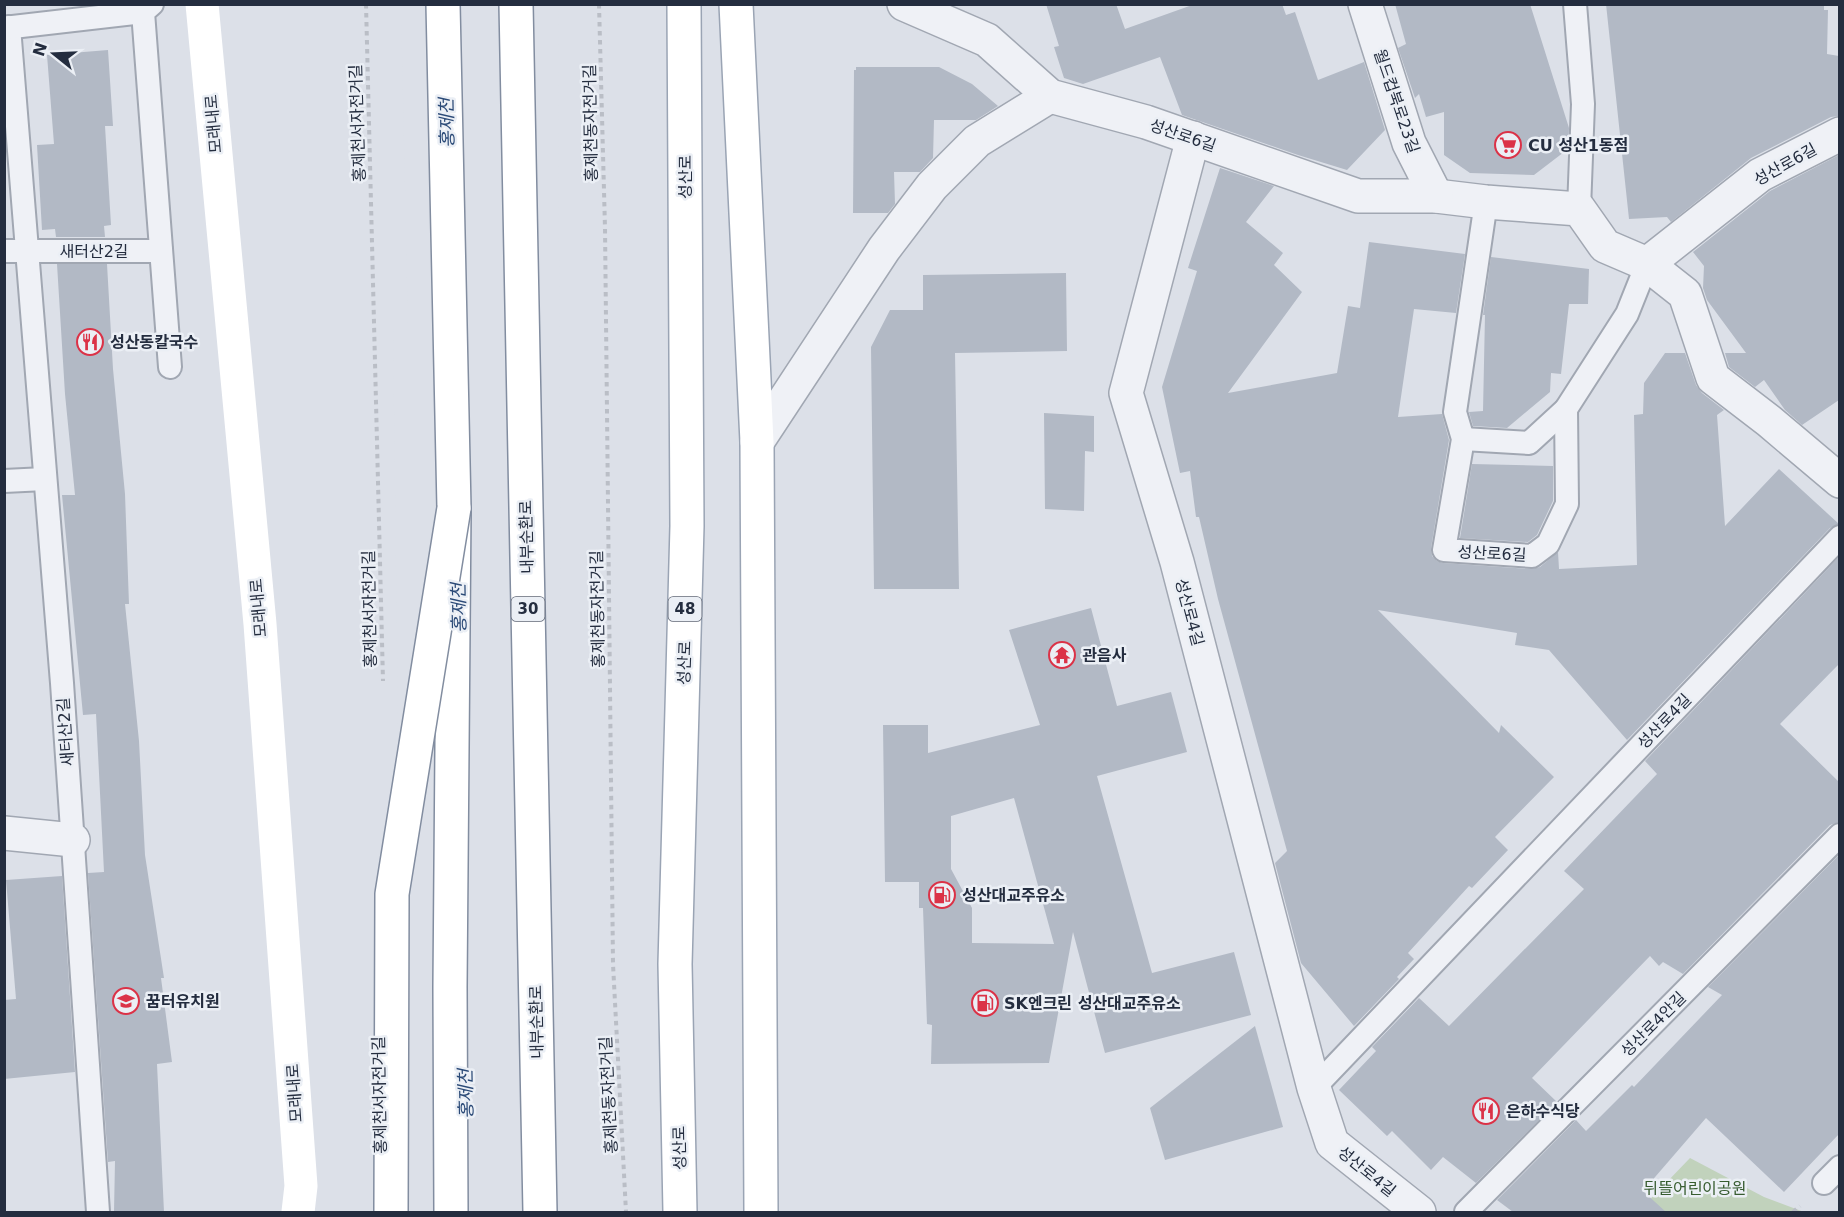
<svg xmlns="http://www.w3.org/2000/svg" width="1844" height="1217" font-family="'DejaVu Sans','Noto Sans KR',sans-serif">
<rect width="100%" height="100%" fill="#dce0e8"/>
<path fill="#c1d2bc" d="M 1690,1158 L 1764,1197 L 1804,1212 L 1638,1212 Z"/>
<path fill="#dce0e8" d="M 558,4 L 563,1212 L 404,1212 L 393,327 L 408,327 L 401,5 Z"/>
<g fill="#b2b9c5" fill-rule="evenodd">
<path d="M 1046,4 L 1116,4 L 1125,29 L 1195,4 L 1282,4 L 1286,15 L 1295,12 L 1318,80 L 1364,62 L 1385,130 L 1347,170 L 1298,155 L 1182,115 L 1160,57 L 1083,84 L 1064,78 L 1054,47 L 1059,46 Z"/>
<path d="M 1395,4 L 1530,4 L 1569,128 L 1568,149 L 1534,175 L 1470,173 L 1444,155 L 1444,112 L 1426,117 L 1419,94 L 1415,98 L 1398,48 L 1406,44 Z"/>
<path d="M 1606,4 L 1824,4 L 1824,10 L 1828,10 L 1827,54 L 1839,56 L 1839,116 L 1831,117 L 1751,158 L 1671,222 L 1667,217 L 1629,219 Z"/>
<path d="M 108,50 L 113,126 L 105,126 L 111,225 L 104,226 L 105,237 L 56,237 L 55,229 L 42,230 L 37,145 L 54,144 L 47,55 Z"/>
<path d="M 856,67 L 939,67 L 972,84 L 998,106 L 976,120 L 934,120 L 933,158 L 920,172 L 894,172 L 895,204 L 888,213 L 853,213 L 854,70 L 856,70 Z"/>
<path d="M 1839,155 L 1839,400 L 1802,425 L 1785,410 L 1764,380 L 1755,387 L 1729,367 L 1725,353 L 1746,353 L 1707,300 L 1703,288 L 1704,266 L 1693,252 L 1770,191 Z"/>
<path d="M 1220,168 L 1274,186 L 1246,222 L 1283,253 L 1274,265 L 1302,292 L 1228,393 L 1337,373 L 1348,306 L 1360,308 L 1369,242 L 1465,254 L 1456,313 L 1414,309 L 1398,417 L 1442,414 L 1449,440 L 1431,548 L 1432,556 L 1437,561 L 1443,563 L 1531,569 L 1540,567 L 1558,552 L 1559,569 L 1637,565 L 1634,415 L 1643,414 L 1644,383 L 1665,353 L 1685,353 L 1696,385 L 1702,393 L 1724,410 L 1717,415 L 1725,526 L 1779,469 L 1839,524 L 1830,528 L 1627,740 L 1549,650 L 1515,645 L 1517,633 L 1378,610 L 1499,733 L 1501,725 L 1554,777 L 1495,837 L 1508,850 L 1472,888 L 1469,886 L 1408,953 L 1414,959 L 1397,977 L 1399,979 L 1354,1026 L 1301,963 L 1275,863 L 1287,851 L 1218,599 L 1199,517 L 1196,517 L 1190,471 L 1180,473 L 1162,387 L 1197,271 L 1188,268 Z"/>
<path d="M 1491,257 L 1589,269 L 1588,304 L 1569,304 L 1561,374 L 1551,373 L 1550,392 L 1507,428 L 1473,426 L 1469,412 L 1483,411 L 1485,315 L 1483,315 Z"/>
<path d="M 57,264 L 107,264 L 113,369 L 125,494 L 129,604 L 125,604 L 139,741 L 145,855 L 164,978 L 161,978 L 172,1062 L 157,1064 L 164,1212 L 114,1212 L 115,1161 L 108,1162 L 88,873 L 104,872 L 96,714 L 83,715 L 62,495 L 75,495 L 65,394 Z"/>
<path d="M 1066,273 L 1067,351 L 955,353 L 959,589 L 874,589 L 871,347 L 890,310 L 923,310 L 923,275 Z"/>
<path d="M 1044,413 L 1094,416 L 1094,452 L 1085,451 L 1084,511 L 1045,509 Z"/>
<path d="M 1472,464 L 1553,466 L 1553,501 L 1537,535 L 1528,542 L 1460,538 Z"/>
<path d="M 1839,557 L 1839,664 L 1780,724 L 1839,782 L 1839,822 L 1830,825 L 1683,974 L 1663,962 L 1659,966 L 1650,956 L 1532,1078 L 1557,1102 L 1476,1183 L 1443,1157 L 1431,1170 L 1392,1131 L 1387,1136 L 1339,1090 L 1376,1051 L 1372,1047 L 1419,998 L 1449,1026 L 1584,889 L 1564,871 L 1657,774 L 1645,761 Z"/>
<path d="M 1091,608 L 1117,706 L 1171,692 L 1187,752 L 1097,776 L 1152,973 L 1234,952 L 1251,1015 L 1105,1053 L 1073,932 L 1049,1063 L 931,1064 L 932,1025 L 927,1024 L 923,908 L 919,908 L 919,882 L 885,882 L 883,725 L 928,725 L 928,753 L 1040,725 L 1009,630 ZM 1014,798 L 1054,944 L 972,943 L 972,908 L 951,869 L 951,816 Z"/>
<path d="M 1839,855 L 1839,1134 L 1784,1192 L 1706,1118 L 1643,1191 L 1666,1212 L 1513,1212 L 1497,1200 L 1576,1120 L 1586,1131 L 1632,1085 L 1634,1087 L 1722,995 L 1708,987 Z"/>
<path d="M 62,876 L 75,1072 L 4,1079 L 4,1000 L 16,999 L 6,880 Z"/>
<path d="M 1255,1026 L 1283,1127 L 1165,1160 L 1150,1108 Z"/>
</g>
<g fill="none" stroke-linecap="round" stroke-linejoin="round">
<defs>
<g id="lane">
<path d="M 152,4 L 143,12 L 170,367"/>
<path d="M 1575,4 L 1583,104 L 1579,209"/>
<path d="M 9,27 L 62,683 L 98,1212"/>
<path d="M 4,28 L 143,12"/>
<path d="M 1486,202 L 1455,412 L 1463,439 L 1444,550 L 1532,556 L 1548,544 L 1567,504 L 1566,409 L 1627,314 L 1647,264"/>
<path d="M 4,251 L 161,251"/>
<path d="M 1463,439 L 1529,443 L 1566,409"/>
<path d="M 4,481 L 45,479"/>
<path d="M 1314,1088 L 1840,537"/>
<path d="M 1824,1183 L 1840,1167"/>
<path d="M 1466,1212 L 1840,835"/>
</g>
<g id="street">
<path d="M 904,4 L 987,40 L 1050,96 L 1146,122 L 1358,196 L 1436,196 L 1486,202 L 1579,209 L 1605,246 L 1647,264 L 1760,175 L 1840,134"/>
<path d="M 1365,4 L 1409,143 L 1436,196"/>
<path d="M 1193,138 L 1126,393 L 1177,562 L 1314,1088 L 1332,1143 L 1419,1212"/>
<path d="M 1647,264 L 1685,294 L 1713,378 L 1769,421 L 1840,481"/>
<path d="M 757,442 L 884,249 L 932,186 L 977,141 L 1050,96"/>
<path d="M 4,833 L 73,840"/>
</g>
<g id="primary">
<path d="M 736,4 L 757,442 L 761,1212"/>
<path d="M 680,1212 L 675,964 L 687,526 L 684,4"/>
</g>
<g id="highway">
<path d="M 443,4 L 454,508 L 450,987 L 451,1212"/>
<path d="M 516,4 L 540,1212"/>
</g>
</defs>
<use href="#lane" stroke="#a1a7b2" stroke-width="26"/>
<use href="#street" stroke="#a1a7b2" stroke-width="36"/>
<use href="#primary" stroke="#9aa4b4" stroke-width="36"/>
<use href="#highway" stroke="#828da0" stroke-width="36"/>
<g stroke="#babec6" stroke-width="4" stroke-dasharray="4.5 4.5" stroke-linecap="butt">
<path d="M 366,4 L 383,681"/>
<path d="M 599,4 L 605,228 L 613,964 L 626,1212"/>
<path d="M 1793,1212 L 1800,1206"/>
</g>
<use href="#lane" stroke="#eff1f6" stroke-width="22"/>
<use href="#street" stroke="#eff1f6" stroke-width="33"/>
<path stroke="#fff" stroke-width="33" d="M 202,4 L 260,624 L 301,1186 L 298,1212"/>
<use href="#primary" stroke="#fff" stroke-width="33"/>
<use href="#highway" stroke="#fff" stroke-width="33"/>
<defs>
<path id="highway-bridge" d="M 391,1212 L 392,894 L 454,508"/>
</defs>
<use href="#highway-bridge" stroke="#828da0" stroke-width="36" stroke-linecap="butt"/>
<use href="#highway-bridge" stroke="#fff" stroke-width="33"/>
</g>
<defs>
<symbol id="supermarket-ring" viewBox="-11 -11 22 22"><circle r="9.5" fill="#ebeff5" stroke="#db3247" stroke-width="1.5"/><path d="M-6-5.5h2.5l.6 2H6L4.5 2H-2.5L-4.4-4H-6ZM-1.5 3.2a1.3 1.3 0 1 0 .1 0ZM3 3.2a1.3 1.3 0 1 0 .1 0Z" fill="#db3247"/></symbol>
<symbol id="restaurant-ring" viewBox="-11 -11 22 22"><circle r="9.5" fill="#ebeff5" stroke="#db3247" stroke-width="1.5"/><path d="M-5-6h1v4h1v-4h1v4h1v-4h1v5L-1.5 .5V6h-2V.5L-5-1ZM5-6V6H3V1.5H1.5Q1.5-4 5-6Z" fill="#db3247"/></symbol>
<symbol id="temple-ring" viewBox="-11 -11 22 22"><circle r="9.5" fill="#ebeff5" stroke="#db3247" stroke-width="1.5"/><path d="M0-6L5-2H3V0L6.5 2.5H4V6H1.5V3h-3V6H-4V2.5H-6.5L-3 0V-2H-5Z" fill="#db3247"/></symbol>
<symbol id="fuel-ring" viewBox="-11 -11 22 22"><circle r="9.5" fill="#ebeff5" stroke="#db3247" stroke-width="1.5"/><path d="M-5.5-6h7V0h2V4h1.3V-2.5L3-4.5l.8-.8L6-3V5H2.5V1h-1V6h-7ZM-4.2-4.7v3.2H.2V-4.7Z" fill="#db3247"/></symbol>
<symbol id="school-ring" viewBox="-11 -11 22 22"><circle r="9.5" fill="#ebeff5" stroke="#db3247" stroke-width="1.5"/><path d="M0-5L7-2L0 1L-7-2ZM-4 1L0 2.5L4 1V4Q0 6-4 4Z" fill="#db3247"/></symbol>
</defs>
<g fill-rule="evenodd">
<use href="#supermarket-ring" x="1493" y="130" width="30" height="30"/>
<use href="#restaurant-ring" x="75" y="327" width="30" height="30"/>
<use href="#temple-ring" x="1047" y="640" width="30" height="30"/>
<use href="#fuel-ring" x="927" y="880" width="30" height="30"/>
<use href="#school-ring" x="111" y="986" width="30" height="30"/>
<use href="#fuel-ring" x="970" y="988" width="30" height="30"/>
<use href="#restaurant-ring" x="1471" y="1096" width="30" height="30"/>
</g>
<g text-anchor="middle" stroke-width="5" stroke-linejoin="round" paint-order="stroke">
<g fill="#ebeff5" stroke="#606776" stroke-width="1.5">
<rect x="511.5" y="597" width="33" height="24" rx="4.5"/>
<rect x="668.5" y="597" width="33" height="24" rx="4.5"/>
</g>
<g font-size="15" font-weight="bold" fill="#242d3f">
<text x="528" y="614">30</text>
<text x="685" y="614">48</text>
</g>
<g font-size="16" fill="#242d3f" stroke="#ebeff5">
<text transform="translate(1397 101) rotate(71)" y="6">월드컵북로23길</text>
<text transform="translate(357 123) rotate(-92)" y="6">홍제천서자전거길</text>
<text transform="translate(590 123) rotate(-91)" y="6">홍제천동자전거길</text>
<text transform="translate(213 124) rotate(-95)" y="6">모래내로</text>
<text transform="translate(1183 135) rotate(19)" y="6">성산로6길</text>
<text transform="translate(1785 164) rotate(-29)" y="6">성산로6길</text>
<text transform="translate(685 177) rotate(-90)" y="6">성산로</text>
<text x="94" y="257">새터산2길</text>
<text transform="translate(526 537) rotate(-91)" y="6">내부순환로</text>
<text transform="translate(1492 553) rotate(3)" y="6">성산로6길</text>
<text transform="translate(258 608) rotate(-95)" y="6">모래내로</text>
<text transform="translate(369 609) rotate(-91)" y="6">홍제천서자전거길</text>
<text transform="translate(597 609) rotate(-91)" y="6">홍제천동자전거길</text>
<text transform="translate(1190 612) rotate(75)" y="6">성산로4길</text>
<text transform="translate(684 663) rotate(-88)" y="6">성산로</text>
<text transform="translate(1664 721) rotate(-46)" y="6">성산로4길</text>
<text transform="translate(65 732) rotate(-94)" y="6">새터산2길</text>
<text transform="translate(536 1022) rotate(-91)" y="6">내부순환로</text>
<text transform="translate(1653 1024) rotate(-45)" y="6">성산로4안길</text>
<text transform="translate(294 1093) rotate(-94)" y="6">모래내로</text>
<text transform="translate(379 1095) rotate(-91)" y="6">홍제천서자전거길</text>
<text transform="translate(608 1095) rotate(-93)" y="6">홍제천동자전거길</text>
<text transform="translate(679 1148) rotate(-91)" y="6">성산로</text>
<text transform="translate(1367 1171) rotate(39)" y="6">성산로4길</text>
</g>
<g font-size="16" font-weight="bold" fill="#242d3f" stroke="#ebeff5" text-anchor="start">
<text x="1528" y="151">CU 성산1동점</text>
<text x="110" y="348">성산동칼국수</text>
<text x="1082" y="661">관음사</text>
<text x="962" y="901">성산대교주유소</text>
<text x="146" y="1007">꿈터유치원</text>
<text x="1004" y="1009">SK엔크린 성산대교주유소</text>
<text x="1506" y="1117">은하수식당</text>
</g>
<g font-size="16" fill="#375c30" stroke="#ebeff5">
<text x="1695" y="1194">뒤뜰어린이공원</text>
</g>
<g font-size="18" font-style="italic" fill="#2b4a77" stroke="#ebeff5">
<text transform="translate(447 123) rotate(-91)" y="6">홍제천</text>
<text transform="translate(459 608) rotate(-91)" y="6">홍제천</text>
<text transform="translate(466 1094) rotate(-91)" y="6">홍제천</text>
</g>
</g>
<rect width="1844" height="1217" fill="none" stroke="#242d3f" stroke-width="12"/>
<g transform="translate(54 54) rotate(288)" stroke="#ebeff5" stroke-width="4.5" paint-order="stroke">
<path d="M0-4.5L10 22L0 15L-10 22Z" fill="#242d3f"/>
<text y="-9" font-size="16" font-weight="bold" text-anchor="middle" fill="#242d3f">N</text>
</g>
</svg>
